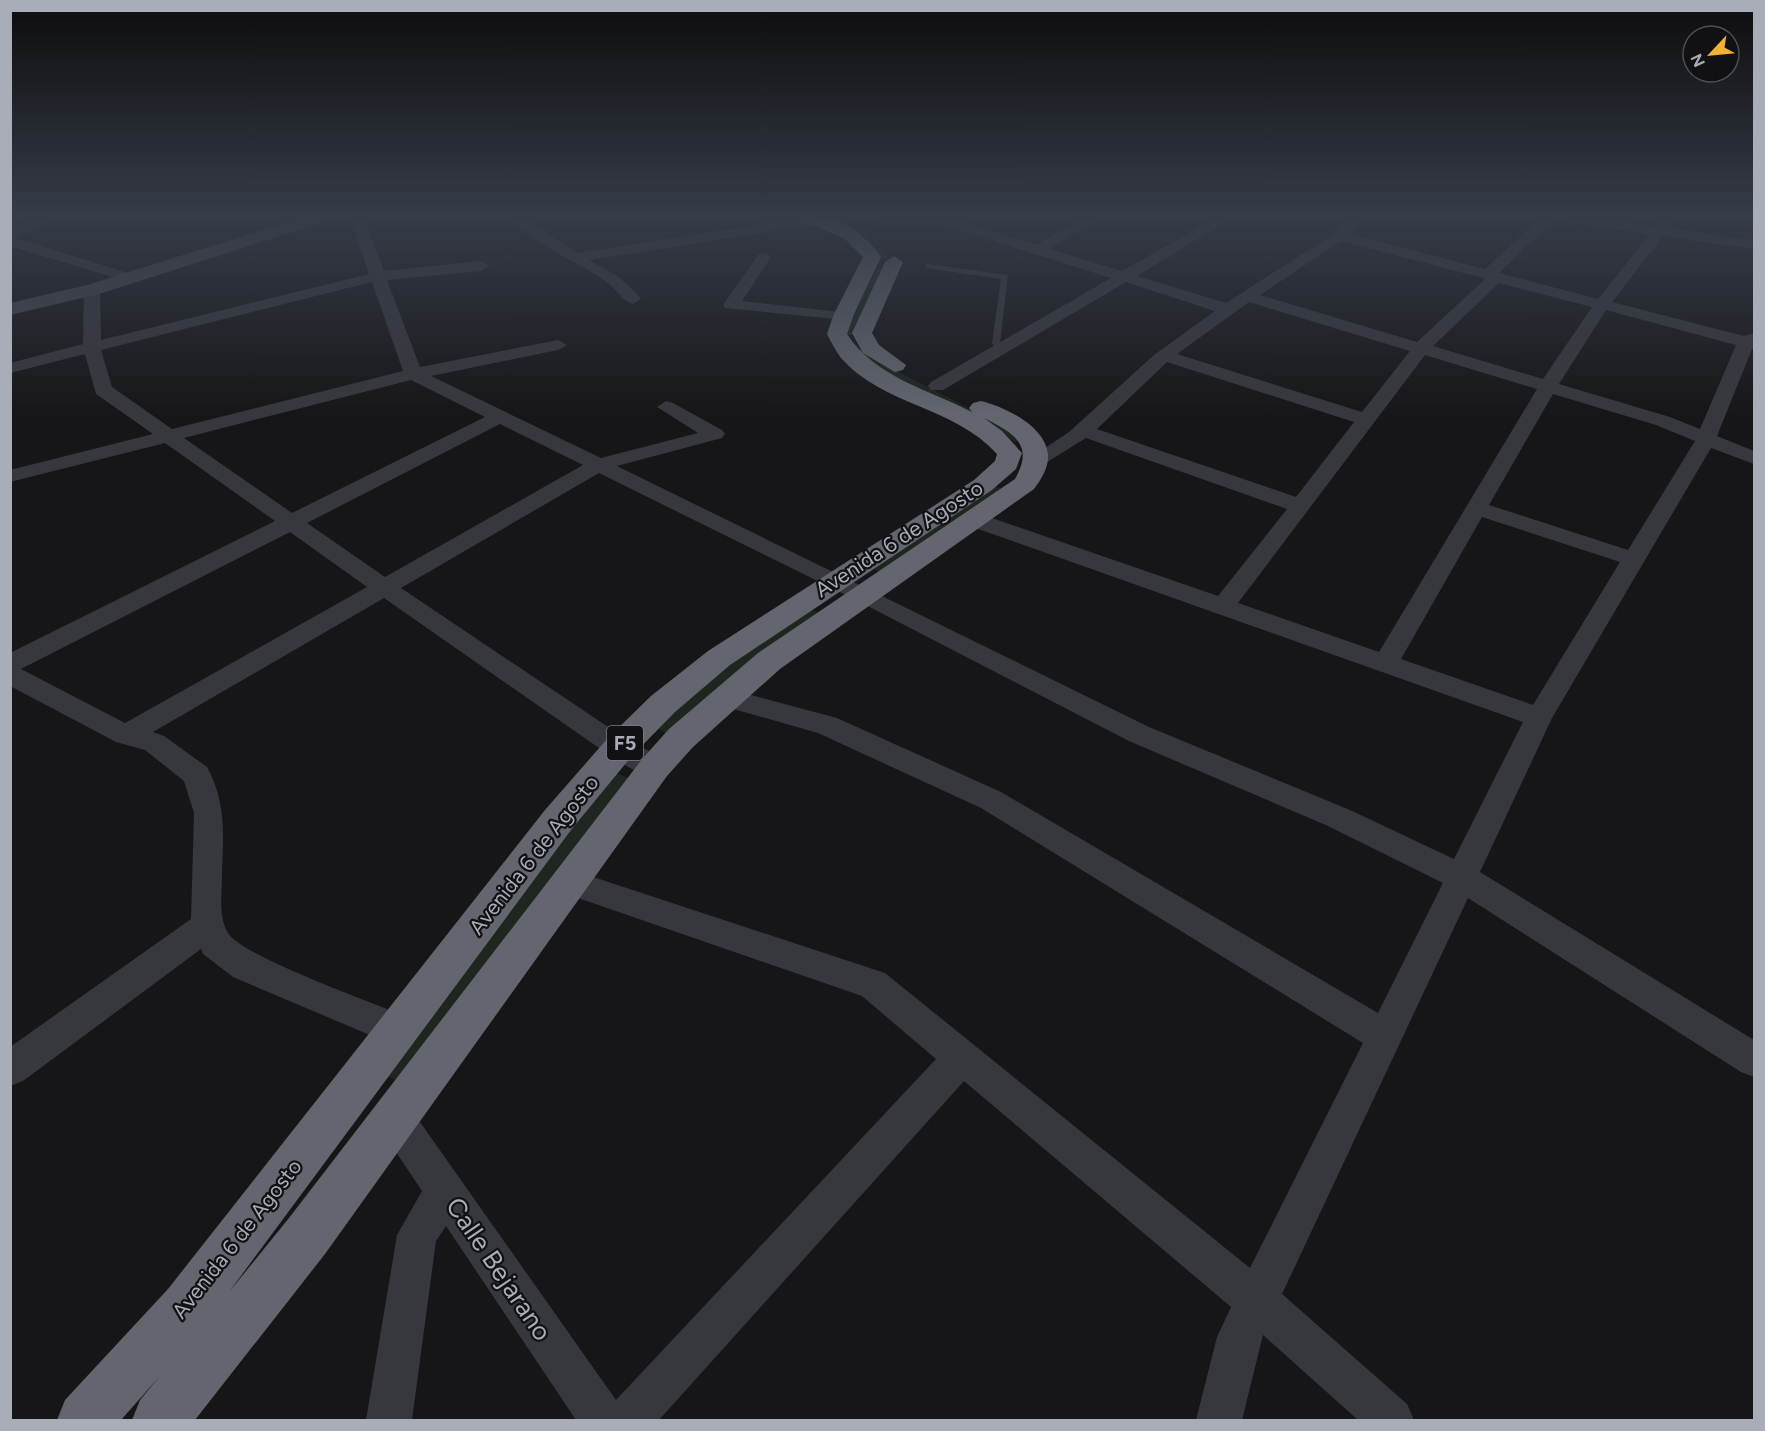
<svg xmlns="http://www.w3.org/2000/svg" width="1765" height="1431" font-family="Figtree,sans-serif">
<rect width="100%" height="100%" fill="#161618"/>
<g fill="#1e261f">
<path d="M 815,215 C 840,215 882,233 887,259 L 880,259 C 870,232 839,225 815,215 Z"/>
<path d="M 877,270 L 885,270 L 857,323 L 855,335 L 845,335 L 847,322 Z"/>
<path d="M 863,349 L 874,359 L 1003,426 L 1022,440 L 1014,442 L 1000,431 L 879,368 L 855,351 Z"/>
<path d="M 994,486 L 1004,490 L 879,572 L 870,566 Z"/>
<path d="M 809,608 L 820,614 L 669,735 L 655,727 L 717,672 Z"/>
<path d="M 614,772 L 629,778 L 398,1081 L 380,1073 Z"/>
</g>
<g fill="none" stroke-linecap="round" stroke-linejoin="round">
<path stroke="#2c353c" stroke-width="4.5" d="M 27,215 L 35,220"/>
<path fill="#37383d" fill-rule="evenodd" d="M 929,264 L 1008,275 L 1000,343 L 1004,350 L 1003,352 L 997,352 L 992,343 L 1001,279 L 926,268 L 926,264 Z"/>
<g fill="#37383d" fill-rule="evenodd">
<path d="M 48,215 L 66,215 L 15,238 L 135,275 L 138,278 L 135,281 L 125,281 L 10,246 L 10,230 Z"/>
<path d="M 349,215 L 363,215 L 384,271 L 481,261 L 489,266 L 481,271 L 387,280 L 420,367 L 558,340 L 567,345 L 558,350 L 431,376 L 601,458 L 698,433 L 657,407 L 666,401 L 673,403 L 722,430 L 725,434 L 722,438 L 617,466 L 1149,727 L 1350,810 L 1454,859 L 1523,722 L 967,525 L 964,520 L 967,515 L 983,515 L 1218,596 L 1287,509 L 1086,438 L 1044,464 L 1030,464 L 1027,460 L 1069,432 L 1154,355 L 1215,311 L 1126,282 L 943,390 L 931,390 L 928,386 L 931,382 L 1111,278 L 940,224 L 886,224 L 859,218 L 857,215 L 941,216 L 1036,245 L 1089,215 L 1106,215 L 1049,249 L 1122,271 L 1221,215 L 1237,215 L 1137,276 L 1226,303 L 1329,237 L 1352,215 L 1366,215 L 1362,223 L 1349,234 L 1485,269 L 1540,218 L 1538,215 L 1572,215 L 1655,227 L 1662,215 L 1676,215 L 1669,228 L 1754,241 L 1754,249 L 1663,236 L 1612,302 L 1744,336 L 1754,333 L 1754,349 L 1752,349 L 1717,436 L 1754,451 L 1754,464 L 1711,448 L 1552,718 L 1480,872 L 1754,1040 L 1754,1077 L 1741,1072 L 1468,898 L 1282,1294 L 1407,1404 L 1414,1420 L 1358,1420 L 1263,1335 L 1242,1420 L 1196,1420 L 1217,1337 L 1231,1307 L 964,1081 L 659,1420 L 576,1420 L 446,1226 L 436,1241 L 412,1420 L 366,1420 L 397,1235 L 422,1191 L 382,1131 L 376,1118 L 382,1105 L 395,1099 L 408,1105 L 616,1400 L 936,1059 L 862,996 L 558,891 L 553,882 L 558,873 L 569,869 L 885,973 L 1250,1268 L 1363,1043 L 981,808 L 818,733 L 716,704 L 712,697 L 716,690 L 725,688 L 837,718 L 1001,792 L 1378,1013 L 1443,883 L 1328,826 L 1129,741 L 856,600 L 599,473 L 401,588 L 629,741 L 665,759 L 669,767 L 665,775 C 645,781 626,765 609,755 L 384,598 L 153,732 L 164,736 L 207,767 C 227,803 223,836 222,875 C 222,894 218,916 228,933 C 241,956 379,1005 410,1018 L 416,1030 L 410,1042 L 398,1047 L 233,977 L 203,954 L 201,949 L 23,1081 L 10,1086 L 10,1047 L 191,919 L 194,813 L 184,781 L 145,750 L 116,742 L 10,686 L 10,653 L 275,521 L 165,443 L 10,482 L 10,470 L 153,434 L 96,394 L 85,354 L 10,373 L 10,363 L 83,344 L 84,290 L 92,285 L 100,290 L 101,340 L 369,274 ZM 1553,220 L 1650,234 L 1598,299 L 1499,273 ZM 1341,241 L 1483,278 L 1485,279 L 1417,342 L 1260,295 ZM 372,282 L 403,371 L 172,429 L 112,387 L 101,350 ZM 1499,283 L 1592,307 L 1543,379 L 1433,346 ZM 1249,302 L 1410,351 L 1362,412 L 1177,354 ZM 1606,310 L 1736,345 L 1700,429 L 1670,417 L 1559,384 ZM 1425,355 L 1537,389 L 1379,652 L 1238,603 ZM 1167,362 L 1354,422 L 1296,497 L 1097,429 ZM 411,380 L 485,417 L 292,513 L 184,438 ZM 1553,394 L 1656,425 L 1695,441 L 1628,550 L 1489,505 ZM 500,424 L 583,465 L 385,577 L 307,523 ZM 1482,517 L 1620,562 L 1533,705 L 1401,659 ZM 290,532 L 367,587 L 125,723 L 21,669 Z"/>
<path d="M 506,215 L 522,215 L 577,253 L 818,216 L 825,220 L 818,224 L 589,260 L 619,277 L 639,296 L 641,299 L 633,304 C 622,301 617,290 608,283 C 580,262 529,243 506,215 Z"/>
<path d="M 764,253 L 771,257 L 742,301 L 841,312 L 849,317 L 847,320 L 725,308 L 723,305 L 725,302 L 759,254 Z"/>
</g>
<path fill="#45474d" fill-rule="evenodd" d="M 311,215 L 335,215 L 333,219 L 99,294 L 10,315 L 10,303 L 87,285 Z"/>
<g fill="#63666e" fill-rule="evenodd">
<path d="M 797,215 C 832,215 861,227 881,257 L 854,314 L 847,334 C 875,377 929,390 972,412 L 969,408 L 973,403 L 981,401 C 1005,407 1046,426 1048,455 C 1049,467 1041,480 1034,489 L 780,669 L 693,747 L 667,776 L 325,1254 L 195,1420 L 132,1420 L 140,1400 L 160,1376 L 121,1420 L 57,1420 L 65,1400 L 168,1289 L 545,810 L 607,739 L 651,696 L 708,651 L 974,480 L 995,461 L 997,454 C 955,407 882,405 841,358 C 836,351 831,342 827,334 L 834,314 L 863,257 L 845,239 L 799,219 ZM 984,418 C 1013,433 1035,444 1015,479 L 758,653 L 669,729 L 643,758 L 289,1218 L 229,1292 L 571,830 L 631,757 L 675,712 L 730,665 L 992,490 L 1016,469 L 1022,453 L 1002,431 Z"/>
<path d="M 894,256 L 903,262 L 872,333 L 879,345 L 906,365 L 903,370 L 895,372 L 863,353 L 852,333 L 885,262 Z"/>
</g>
</g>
<linearGradient id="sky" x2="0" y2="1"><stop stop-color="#0c0c0d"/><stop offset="0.52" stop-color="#363c48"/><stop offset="1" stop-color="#363c48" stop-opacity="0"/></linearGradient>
<rect width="1765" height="415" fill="url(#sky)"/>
<g text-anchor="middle" stroke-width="4.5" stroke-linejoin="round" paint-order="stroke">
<rect fill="#111113" stroke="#7b7e86" stroke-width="1.5" x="607" y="726" width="36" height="34" rx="4.5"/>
<g font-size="20" font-weight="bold" fill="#a8adb8">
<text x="625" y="750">F5</text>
</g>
<g font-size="21" fill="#a8adb8" stroke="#111113">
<text transform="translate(899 539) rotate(-33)" y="7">Avenida 6 de Agosto</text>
<text transform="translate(534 855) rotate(-52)" y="7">Avenida 6 de Agosto</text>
<text transform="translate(237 1239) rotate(-52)" y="7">Avenida 6 de Agosto</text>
</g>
<g font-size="26" fill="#a8adb8" stroke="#111113">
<text transform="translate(499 1269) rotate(56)" y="9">Calle Bejarano</text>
</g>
</g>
<rect width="1765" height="1431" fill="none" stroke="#a8adb8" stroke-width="24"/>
<g transform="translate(1711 54) rotate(244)"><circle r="28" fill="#111113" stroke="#4d4f55" stroke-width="1.5"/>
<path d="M0-4.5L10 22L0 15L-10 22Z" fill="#f2b134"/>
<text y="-9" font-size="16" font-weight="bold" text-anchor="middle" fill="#a8adb8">N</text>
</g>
</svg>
